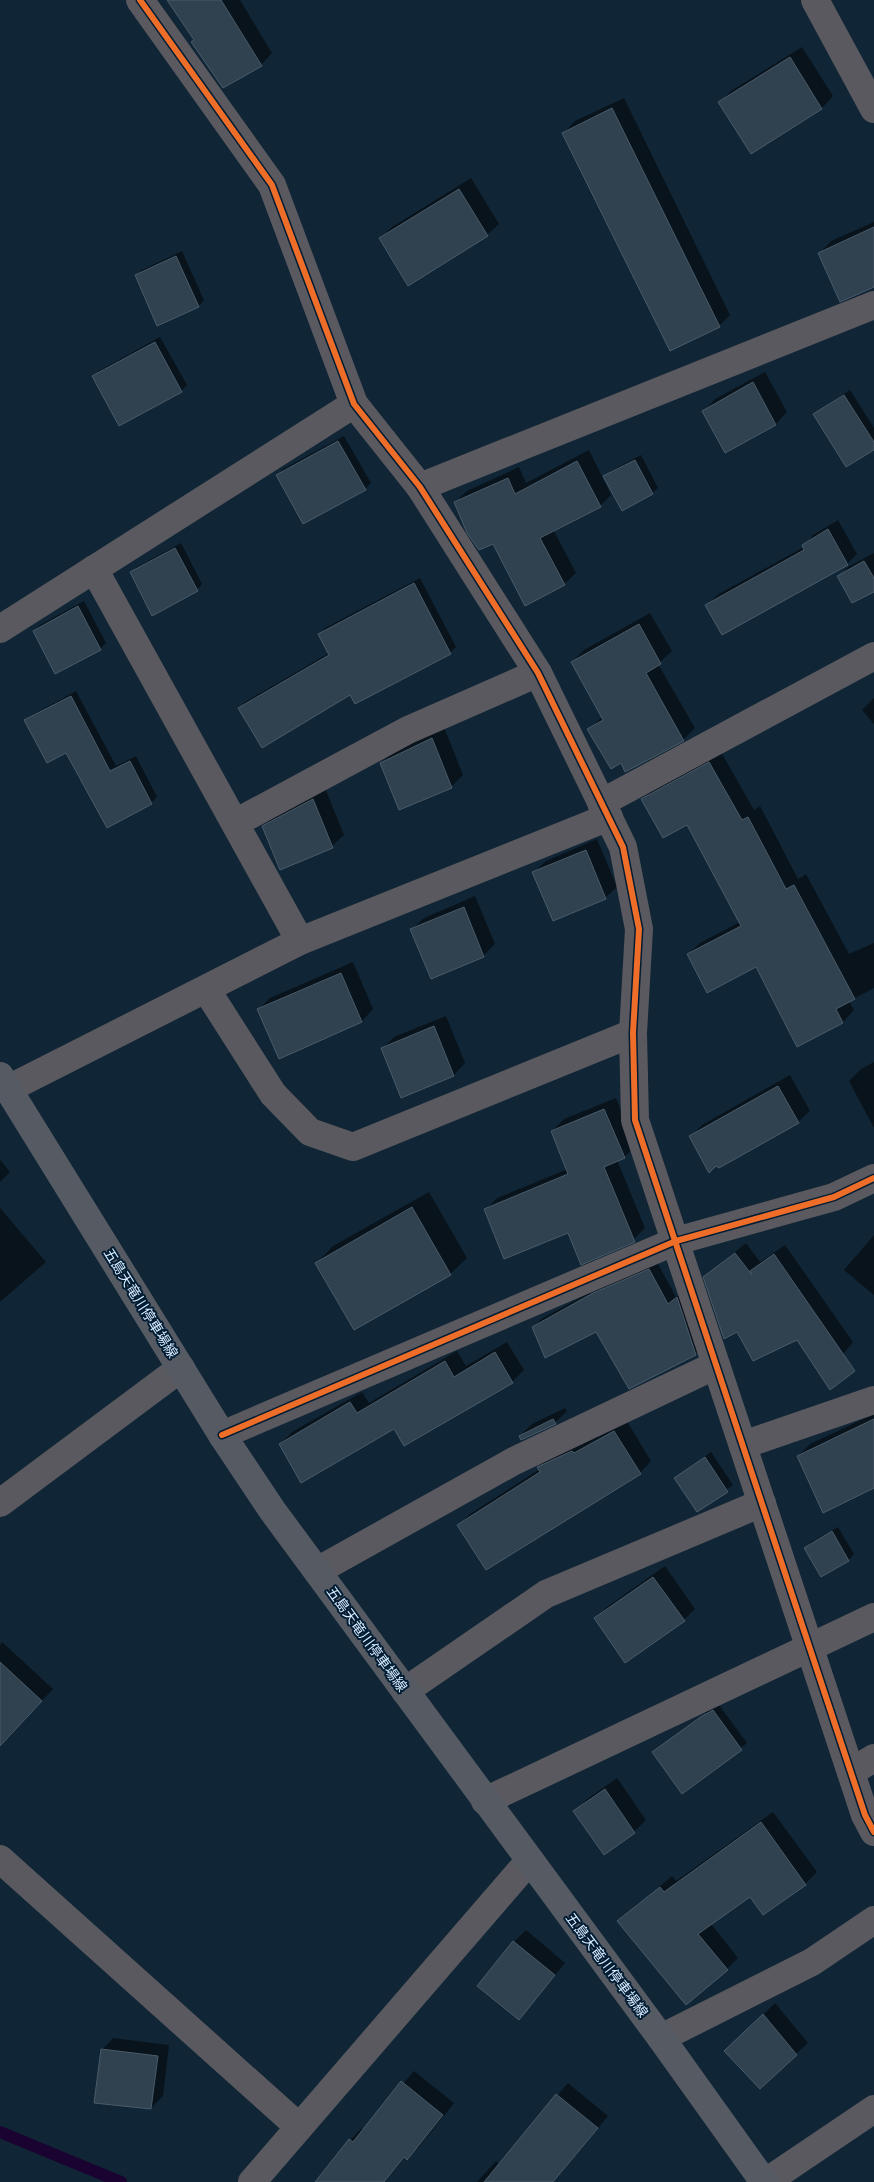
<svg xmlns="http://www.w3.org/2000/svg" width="874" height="2182" font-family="'IBM Plex Sans','Noto Sans JP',sans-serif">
<rect width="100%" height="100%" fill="#102535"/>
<g fill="#0007">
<path d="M 168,0 L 240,0 L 272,53 L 261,65 Z"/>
<path d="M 802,47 L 833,96 L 822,108 L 751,152 L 720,102 L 731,91 Z"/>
<path d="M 624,98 L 730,315 L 719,326 L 564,133 L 575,121 Z"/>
<path d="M 471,178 L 499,224 L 487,235 L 409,284 L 380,238 L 392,227 Z"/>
<path d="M 874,222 L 874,285 L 820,253 L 831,241 Z"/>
<path d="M 182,251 L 204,300 L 199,306 L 158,324 L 136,275 L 142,270 Z"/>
<path d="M 160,337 L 187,385 L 181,391 L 120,424 L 94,376 L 99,371 Z"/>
<path d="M 765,372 L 787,412 L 776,424 L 726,452 L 704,411 L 715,399 Z"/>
<path d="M 850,390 L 874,428 L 874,448 L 814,414 Z"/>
<path d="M 344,436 L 371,483 L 365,489 L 278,475 L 283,469 Z"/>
<path d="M 589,450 L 611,495 L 600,506 L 554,531 L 576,573 L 564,584 L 494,542 L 455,502 L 467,491 L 519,467 L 526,483 Z"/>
<path d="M 641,455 L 658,488 L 652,493 L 605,476 L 611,471 Z"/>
<path d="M 838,520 L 857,554 L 847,564 L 707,605 L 717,595 L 804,547 L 813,535 Z"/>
<path d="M 181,543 L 202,584 L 197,590 L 131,573 L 137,567 Z"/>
<path d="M 874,553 L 874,590 L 839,577 L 848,567 Z"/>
<path d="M 420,578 L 456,647 L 450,653 L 350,694 L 239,708 L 245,702 L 329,653 L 319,634 L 325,628 Z"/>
<path d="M 84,601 L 106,643 L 100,649 L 56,672 L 34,631 L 40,625 Z"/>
<path d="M 650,613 L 672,651 L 658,664 L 695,728 L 683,740 L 621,762 L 589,729 L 603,716 L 572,662 L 584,650 Z"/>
<path d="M 76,691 L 116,766 L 136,756 L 157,797 L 151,803 L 67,751 L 26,720 L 32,715 Z"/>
<path d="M 874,698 L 874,724 L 862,710 Z"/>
<path d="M 444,727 L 463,775 L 451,787 L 400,808 L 381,763 L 393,752 Z"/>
<path d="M 721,752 L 754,810 L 760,806 L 798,879 L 806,874 L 849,954 L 874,943 L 874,988 L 849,1001 L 854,1010 L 843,1022 L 798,1046 L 757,965 L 688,954 L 700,943 L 740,922 L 688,823 L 642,800 L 654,788 Z"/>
<path d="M 325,788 L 344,835 L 332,846 L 281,868 L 264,826 L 275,815 Z"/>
<path d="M 597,839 L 617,887 L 605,898 L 534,872 L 546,861 Z"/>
<path d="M 475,896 L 495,944 L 483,956 L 432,977 L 412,929 L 424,918 Z"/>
<path d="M 353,962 L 373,1009 L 362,1021 L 279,1057 L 258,1010 L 270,998 Z"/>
<path d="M 446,1016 L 465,1063 L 454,1075 L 402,1096 L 382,1049 L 394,1037 Z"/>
<path d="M 874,1062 L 874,1128 L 849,1081 L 861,1069 Z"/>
<path d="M 790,1075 L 810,1111 L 798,1122 L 690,1137 L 702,1125 Z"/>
<path d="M 616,1098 L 636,1146 L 624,1157 L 617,1160 L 645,1228 L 633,1240 L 569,1231 L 486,1210 L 497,1198 L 568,1169 L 552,1131 L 564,1119 Z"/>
<path d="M 0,1160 L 10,1172 L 0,1182 Z"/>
<path d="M 429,1192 L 467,1258 L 450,1274 L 317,1263 L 333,1246 Z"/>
<path d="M 0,1208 L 46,1262 L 0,1302 Z"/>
<path d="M 874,1235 L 874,1295 L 844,1270 Z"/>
<path d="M 746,1243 L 760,1262 L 785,1245 L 853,1342 L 833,1366 L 797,1339 L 705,1277 Z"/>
<path d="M 657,1262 L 676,1297 L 685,1290 L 703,1346 L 695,1354 L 596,1330 L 534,1327 L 541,1319 L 602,1286 Z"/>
<path d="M 507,1342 L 524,1370 L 512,1382 L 394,1427 L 280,1444 L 292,1432 L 362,1392 L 369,1403 L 457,1351 L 466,1366 Z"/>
<path d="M 565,1408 L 567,1411 L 555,1423 L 522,1439 L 520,1436 L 532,1424 Z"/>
<path d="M 874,1414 L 874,1487 L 798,1456 L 810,1444 Z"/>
<path d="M 626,1420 L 651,1461 L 640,1473 L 459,1525 L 470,1514 L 540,1469 L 539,1467 L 550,1456 L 584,1440 L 586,1442 Z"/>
<path d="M 711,1452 L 733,1485 L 697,1511 L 675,1478 Z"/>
<path d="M 838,1527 L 854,1554 L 848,1560 L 806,1548 L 811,1542 Z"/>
<path d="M 665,1566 L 695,1609 L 684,1620 L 595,1618 L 607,1607 Z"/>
<path d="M 2,1642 L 53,1689 L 13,1731 L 0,1741 L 0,1645 Z"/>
<path d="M 719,1705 L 747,1743 L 682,1792 L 653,1752 L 709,1710 Z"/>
<path d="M 617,1778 L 646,1820 L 634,1832 L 604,1853 L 575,1811 L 586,1800 Z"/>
<path d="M 773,1812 L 817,1872 L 805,1884 L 750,1895 L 711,1924 L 738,1958 L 727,1969 L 619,1921 L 672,1876 L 676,1881 Z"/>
<path d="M 526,1930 L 565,1963 L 519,2018 L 514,1942 Z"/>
<path d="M 775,2003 L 808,2043 L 796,2054 L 737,2040 Z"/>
<path d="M 113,2038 L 169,2045 L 163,2096 L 151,2108 L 102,2050 Z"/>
<path d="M 414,2071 L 454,2103 L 419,2147 L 407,2158 L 405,2157 L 385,2182 L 317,2182 L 350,2140 L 362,2128 L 364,2130 Z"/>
<path d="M 568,2083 L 608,2116 L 554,2182 L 477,2182 L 496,2161 L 500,2164 Z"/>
</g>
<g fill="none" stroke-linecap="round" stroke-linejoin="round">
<path stroke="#1a0330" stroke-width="12" d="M 0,2132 L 121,2182"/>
</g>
<g fill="#30414f" stroke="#4a5b69">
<path d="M 167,0 L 221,0 L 262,66 L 223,88 L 191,42 L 194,40 Z"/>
<path d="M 790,57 L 822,109 L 751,154 L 718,102 Z"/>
<path d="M 612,108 L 720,327 L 670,351 L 562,133 Z"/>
<path d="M 459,189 L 488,236 L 408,286 L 379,238 Z"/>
<path d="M 874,227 L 874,287 L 840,302 L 818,253 Z"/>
<path d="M 176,256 L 199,307 L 157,326 L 135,275 Z"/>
<path d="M 155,342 L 182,392 L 119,426 L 92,376 Z"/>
<path d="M 753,382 L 776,425 L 725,453 L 702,411 Z"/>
<path d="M 844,395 L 874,442 L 874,450 L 846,467 L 813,414 Z"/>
<path d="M 338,441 L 366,490 L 303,524 L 276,475 Z"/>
<path d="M 635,460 L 653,494 L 622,511 L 603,476 Z"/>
<path d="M 577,461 L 601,507 L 540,538 L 565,585 L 525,606 L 493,544 L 479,550 L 467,533 L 454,502 L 508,478 L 515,494 Z"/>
<path d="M 828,529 L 848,565 L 722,635 L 705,605 L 804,550 L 802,545 Z"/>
<path d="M 175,548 L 198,591 L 152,616 L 130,572 Z"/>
<path d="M 864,561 L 874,578 L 874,592 L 852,603 L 837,576 Z"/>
<path d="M 414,583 L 451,654 L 355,704 L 350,695 L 262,748 L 238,708 L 329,655 L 318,634 Z"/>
<path d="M 78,606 L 101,650 L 55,674 L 33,631 Z"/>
<path d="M 639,624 L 661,664 L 646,673 L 684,741 L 625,772 L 621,763 L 611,769 L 587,729 L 603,720 L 571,662 Z"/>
<path d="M 71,696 L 110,771 L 130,761 L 152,804 L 107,828 L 66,753 L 47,763 L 24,720 Z"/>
<path d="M 432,738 L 452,788 L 399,810 L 380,763 Z"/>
<path d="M 709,762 L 742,820 L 748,817 L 786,889 L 794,885 L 855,999 L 836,1009 L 843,1023 L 797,1047 L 756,967 L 707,993 L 687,954 L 741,926 L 687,825 L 663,838 L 641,799 Z"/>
<path d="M 313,799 L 333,848 L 280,870 L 262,826 Z"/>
<path d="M 586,850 L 606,899 L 553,921 L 532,872 Z"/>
<path d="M 464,907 L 484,957 L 431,979 L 410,929 Z"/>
<path d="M 341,973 L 362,1022 L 279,1059 L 257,1009 Z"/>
<path d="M 434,1026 L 454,1076 L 401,1098 L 381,1048 Z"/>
<path d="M 778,1086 L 799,1123 L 719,1168 L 716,1166 L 709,1173 L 689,1136 Z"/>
<path d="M 604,1109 L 625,1158 L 604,1167 L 635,1242 L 581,1265 L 568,1233 L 504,1259 L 484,1209 L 568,1174 L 551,1131 Z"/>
<path d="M 412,1207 L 451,1275 L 354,1330 L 315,1263 Z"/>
<path d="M 735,1253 L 752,1275 L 750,1271 L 774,1254 L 855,1371 L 830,1390 L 797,1340 L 753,1361 L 737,1332 L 724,1339 L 703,1277 Z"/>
<path d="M 649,1269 L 668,1304 L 677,1297 L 696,1355 L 629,1389 L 596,1332 L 545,1358 L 532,1327 L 593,1293 Z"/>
<path d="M 495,1352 L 513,1383 L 404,1446 L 394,1429 L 301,1483 L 279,1444 L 350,1402 L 357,1413 L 445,1361 L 454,1377 Z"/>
<path d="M 553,1419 L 556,1424 L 521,1440 L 519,1436 Z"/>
<path d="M 874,1419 L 874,1488 L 823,1513 L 797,1456 Z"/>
<path d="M 614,1431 L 641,1474 L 486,1570 L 457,1525 L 540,1472 L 537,1467 L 572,1451 L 574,1453 Z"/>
<path d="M 705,1457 L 728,1492 L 697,1512 L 674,1478 Z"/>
<path d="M 832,1531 L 849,1561 L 821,1577 L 804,1548 Z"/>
<path d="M 653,1577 L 685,1621 L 625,1663 L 594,1618 Z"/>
<path d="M 0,1662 L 42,1701 L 0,1746 Z"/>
<path d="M 713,1710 L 742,1750 L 682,1794 L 652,1752 L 702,1716 Z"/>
<path d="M 605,1789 L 635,1833 L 604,1855 L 573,1811 Z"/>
<path d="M 761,1822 L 806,1885 L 763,1915 L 750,1897 L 698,1934 L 728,1970 L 686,2005 L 617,1921 L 660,1887 L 664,1892 Z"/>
<path d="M 513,1941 L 555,1975 L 519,2020 L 477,1986 Z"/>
<path d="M 763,2014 L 797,2055 L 760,2089 L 724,2051 Z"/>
<path d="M 101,2049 L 158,2056 L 151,2109 L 94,2103 Z"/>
<path d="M 401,2081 L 443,2115 L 407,2160 L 404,2157 L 384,2182 L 315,2182 L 349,2139 L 353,2142 Z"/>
<path d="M 556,2094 L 598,2128 L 553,2182 L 484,2182 Z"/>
</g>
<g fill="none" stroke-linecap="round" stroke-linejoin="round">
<g stroke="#5a595f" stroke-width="28">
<path d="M 140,0 L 272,185 L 354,404 L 420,487 L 538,673 L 623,847 L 639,929 L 633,1033 L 635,1120 L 865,1815 L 874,1832"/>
<path d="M 815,0 L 874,109"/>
<path d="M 420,487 L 874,305"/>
<path d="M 94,569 L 300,941"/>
<path d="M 0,629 L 354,404"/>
<path d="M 601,803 L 874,656"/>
<path d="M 235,823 L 408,730 L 538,673"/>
<path d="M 206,989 L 273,1094 L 310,1132 L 353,1147 L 633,1033"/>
<path d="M 8,1089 L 300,941 L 609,817"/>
<path d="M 222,1435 L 676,1241 L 834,1197 L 874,1178"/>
<path d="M 743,1445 L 874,1400"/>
<path d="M 0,1503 L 181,1368"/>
<path d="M 317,1571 L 514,1461 L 716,1365"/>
<path d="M 405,1691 L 546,1594 L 762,1503"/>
<path d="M 851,1772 L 874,1758"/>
<path d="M 485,1801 L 874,1617"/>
<path d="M 0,1859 L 299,2127"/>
<path d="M 661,2038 L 812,1962 L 874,1920"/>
<path d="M 252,2182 L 529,1861"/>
<path d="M 766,2182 L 874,2109"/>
</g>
<path stroke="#565b63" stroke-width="28" d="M 0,1076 L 222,1435 L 272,1510 L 661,2038 L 764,2182"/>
<defs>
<g id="cycleway">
<path d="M 140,0 L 272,185 L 354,404 L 420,487 L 538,673 L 623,847 L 639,929 L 633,1033 L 635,1120 L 865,1815 L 874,1832"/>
<path d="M 222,1435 L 676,1241 L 834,1197 L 874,1178"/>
</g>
</defs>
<use href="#cycleway" stroke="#021d33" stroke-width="9"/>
<use href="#cycleway" stroke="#ee6e29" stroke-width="6"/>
</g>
<g text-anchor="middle" stroke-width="4" stroke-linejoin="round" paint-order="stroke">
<g font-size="14" fill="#d8ecff" stroke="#021d33">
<text transform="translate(141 1303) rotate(58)" y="5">五島天竜川停車場線</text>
<text transform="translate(367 1639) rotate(54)" y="5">五島天竜川停車場線</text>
<text transform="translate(607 1965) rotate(53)" y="5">五島天竜川停車場線</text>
</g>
</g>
</svg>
